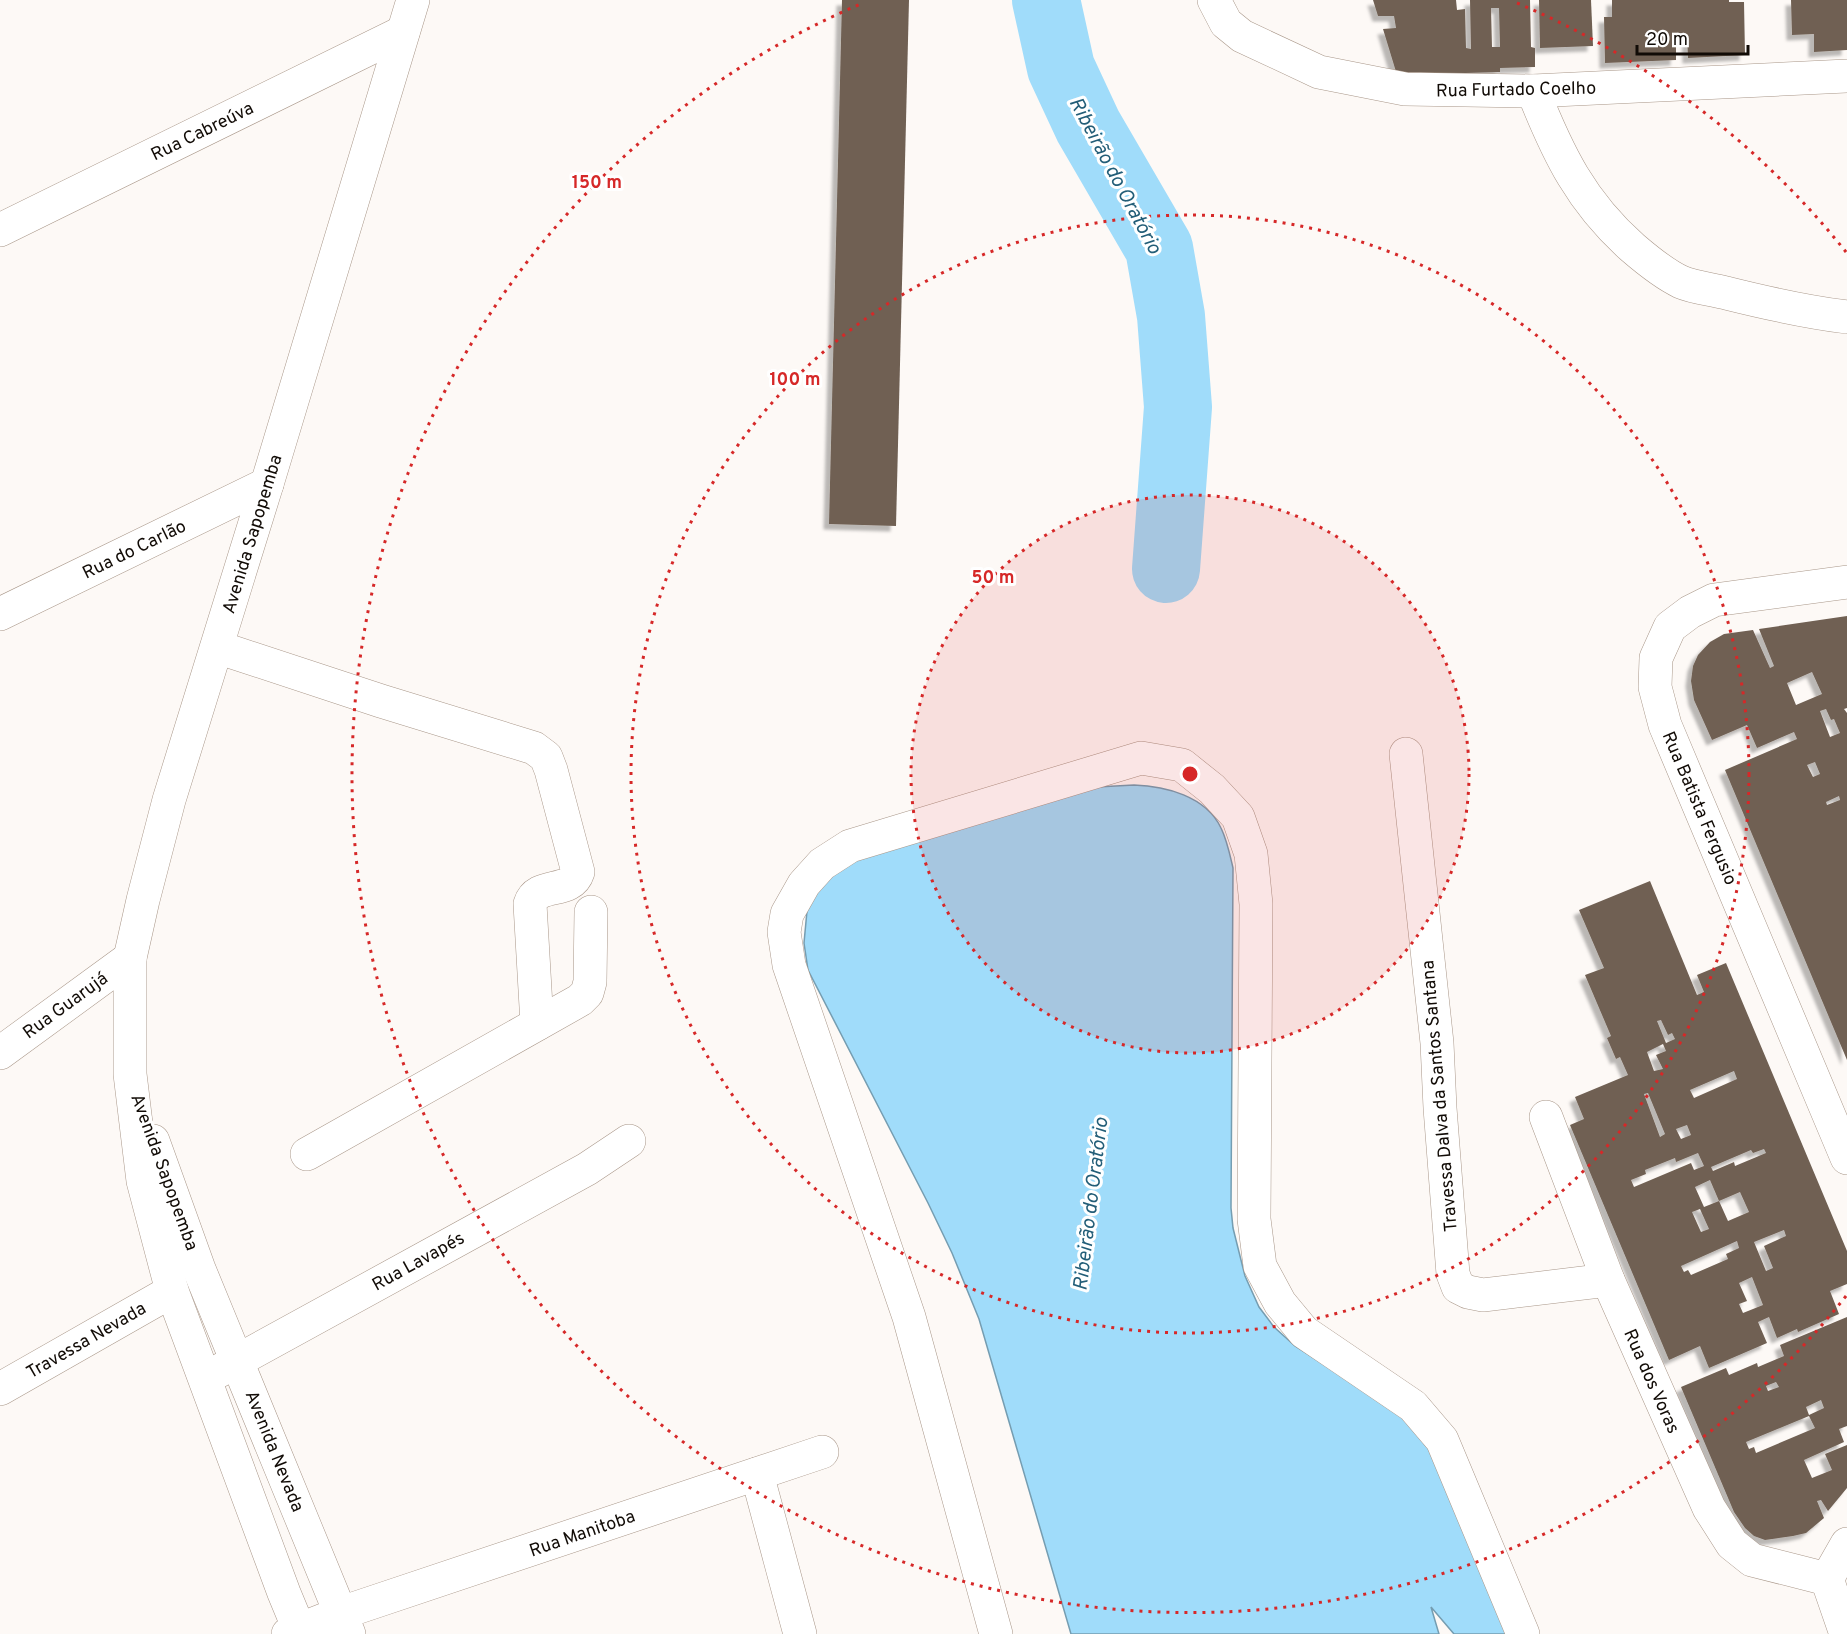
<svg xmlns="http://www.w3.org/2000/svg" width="1847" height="1634" font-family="Overpass,sans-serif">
<defs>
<filter id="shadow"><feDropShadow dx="-5.5" dy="5.5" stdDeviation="1.5" flood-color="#0004"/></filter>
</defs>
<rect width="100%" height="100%" fill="#fdf9f6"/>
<path fill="#a0dcfa" stroke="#759db1" stroke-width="1.5" d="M 1134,785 C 1165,786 1206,796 1221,828 C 1227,840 1230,855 1233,868 L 1231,1208 L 1233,1228 L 1245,1276 L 1259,1307 L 1274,1327 L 1295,1346 L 1401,1414 L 1446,1471 L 1511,1634 L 1454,1634 L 1431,1607 L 1439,1634 L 1071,1634 L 979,1319 L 952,1253 L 928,1203 L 808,970 L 804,943 L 807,911 L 818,888 L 856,856 L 1097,787 Z"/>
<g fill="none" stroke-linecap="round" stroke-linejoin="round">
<path stroke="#a0dcfa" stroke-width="68" d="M 1046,0 L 1061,68 L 1088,126 L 1159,248 L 1171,316 L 1178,407 L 1166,569"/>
</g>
<g fill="#706053" fill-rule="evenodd" filter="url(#shadow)">
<path d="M 842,0 L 909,0 L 896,526 L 829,524 Z"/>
<path d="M 1373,0 L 1456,0 L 1457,10 L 1465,9 L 1466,48 L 1471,49 L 1470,0 L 1530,0 L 1531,47 L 1535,48 L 1535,67 L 1500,68 L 1500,72 L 1397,75 L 1383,29 L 1396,28 L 1394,16 L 1378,16 ZM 1491,8 L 1499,8 L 1500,47 L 1492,47 Z"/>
<path d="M 1539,0 L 1591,0 L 1593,46 L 1540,48 Z"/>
<path d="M 1612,0 L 1729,0 L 1729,2 L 1744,2 L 1745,55 L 1688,58 L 1687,36 L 1676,36 L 1676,60 L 1605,63 L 1604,17 L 1612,17 Z"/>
<path d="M 1791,0 L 1847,0 L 1847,50 L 1814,52 L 1814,34 L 1792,35 Z"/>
<path d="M 1847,616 L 1847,708 L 1844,709 L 1847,713 L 1847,1060 L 1725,770 L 1797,739 L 1794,732 L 1757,748 L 1747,725 L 1712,740 L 1694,700 L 1691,681 L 1693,666 L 1698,655 L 1710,642 L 1724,634 L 1753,630 L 1770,668 L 1774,666 L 1759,629 ZM 1812,672 L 1822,694 L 1796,705 L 1787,683 ZM 1826,709 L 1831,720 L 1834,719 L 1840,733 L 1830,737 L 1820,711 ZM 1815,762 L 1820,774 L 1813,777 L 1807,765 ZM 1839,796 L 1840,800 L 1827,805 L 1826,802 Z"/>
<path d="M 1650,881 L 1697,995 L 1704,992 L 1697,975 L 1726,963 L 1847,1251 L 1847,1284 L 1830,1291 L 1839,1314 L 1798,1332 L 1797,1329 L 1777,1338 L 1769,1317 L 1758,1322 L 1767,1343 L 1709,1368 L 1700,1346 L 1669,1360 L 1570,1125 L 1584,1119 L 1575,1097 L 1628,1075 L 1620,1057 L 1616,1059 L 1607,1038 L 1611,1036 L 1585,975 L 1604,968 L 1579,910 ZM 1661,1020 L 1668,1035 L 1672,1033 L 1675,1039 L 1666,1043 L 1657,1021 ZM 1663,1044 L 1666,1051 L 1656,1055 L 1663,1069 L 1654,1071 L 1647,1052 ZM 1734,1071 L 1737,1079 L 1694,1098 L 1690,1090 ZM 1648,1093 L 1665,1134 L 1660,1137 L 1644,1094 ZM 1687,1125 L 1691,1135 L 1681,1139 L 1676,1129 ZM 1764,1149 L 1766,1153 L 1735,1166 L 1734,1162 L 1713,1171 L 1711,1167 L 1751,1150 L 1753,1153 ZM 1698,1153 L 1704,1166 L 1694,1170 L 1691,1163 L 1634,1187 L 1631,1180 L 1646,1174 L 1645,1170 L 1675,1158 L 1676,1162 ZM 1710,1180 L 1719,1201 L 1740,1192 L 1749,1212 L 1728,1221 L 1719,1201 L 1704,1207 L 1695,1187 ZM 1700,1209 L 1709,1229 L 1701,1232 L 1692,1212 ZM 1784,1230 L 1786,1236 L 1764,1246 L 1773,1268 L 1766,1271 L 1754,1242 ZM 1737,1241 L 1739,1248 L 1726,1254 L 1728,1259 L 1691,1275 L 1688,1270 L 1684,1272 L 1681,1266 ZM 1752,1277 L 1763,1305 L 1743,1313 L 1739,1304 L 1747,1301 L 1739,1283 Z"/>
<path d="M 1847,1317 L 1847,1426 L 1839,1429 L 1844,1442 L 1804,1460 L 1812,1478 L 1832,1470 L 1825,1454 L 1847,1445 L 1847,1488 L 1828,1511 L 1821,1500 L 1817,1501 L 1824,1518 L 1806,1533 L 1793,1536 L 1765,1540 L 1754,1536 L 1745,1528 L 1734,1512 L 1681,1387 L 1726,1368 L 1729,1375 L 1757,1363 L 1758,1367 L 1784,1356 L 1780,1345 ZM 1776,1382 L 1779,1387 L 1768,1391 L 1766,1386 ZM 1821,1400 L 1824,1408 L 1809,1415 L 1806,1407 ZM 1809,1416 L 1815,1428 L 1756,1453 L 1754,1447 L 1749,1449 L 1746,1442 Z"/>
</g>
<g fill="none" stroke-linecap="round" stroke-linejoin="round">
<defs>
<g id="minor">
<path d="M 1214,0 L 1226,23 L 1242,36 L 1319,72 L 1405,89 L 1533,91 L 1847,76"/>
<path d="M 1533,91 C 1558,154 1581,202 1633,248 C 1647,260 1664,274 1681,282 C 1695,288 1712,289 1726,293 C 1766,303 1806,312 1847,317"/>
<path d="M 0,230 L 403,32"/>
<path d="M 1847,582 L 1714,600 L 1690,612 L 1670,627 L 1656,658 L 1655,687 L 1665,725 L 1847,1158"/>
<path d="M 0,614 L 267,484"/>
<path d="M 217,647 L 381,701 L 534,748 L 546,757 L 551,770 L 578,872 C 571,895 537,881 530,904 L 537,1024"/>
<path d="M 1406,754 L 1437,1043 L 1440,1108 L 1453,1274 L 1458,1287 L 1468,1292 L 1483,1295 L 1608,1280"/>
<path d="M 0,1053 L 130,958"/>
<path d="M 1546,1117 L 1608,1280 L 1709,1508 L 1732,1544 L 1752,1560 L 1827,1579"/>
<path d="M 307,1154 L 580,1000 L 587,993 L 590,982 L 591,912"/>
<path d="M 206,1378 L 587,1169 L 629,1141"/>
<path d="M 0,1389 L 172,1291"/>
<path d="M 757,1474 L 800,1634"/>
<path d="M 288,1634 L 341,1613 L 822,1452"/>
<path d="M 996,1634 L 909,1317 L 789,965 L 784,932 L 787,914 L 804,884 L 822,864 L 850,846 L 1141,758 L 1182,765 L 1212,789 L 1238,817 L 1251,854 L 1256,904 L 1254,1219 L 1260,1266 L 1280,1303 L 1304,1332 L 1413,1406 L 1442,1440 L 1523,1634"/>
<path d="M 1846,1634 L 1827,1579 L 1847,1544"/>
</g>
<g id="major">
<path d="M 153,1141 L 199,1269 L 349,1634"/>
<path d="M 301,1634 L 284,1593 L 172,1291 L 143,1181 L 130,1074 L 130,958 L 143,900 L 169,800 L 267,484 L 413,0"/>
</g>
</defs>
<use href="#minor" stroke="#a99789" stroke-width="34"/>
<use href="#major" stroke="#a99789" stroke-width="34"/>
<use href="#minor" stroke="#fff" stroke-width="33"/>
<use href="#major" stroke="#fff" stroke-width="33"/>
</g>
<circle cx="1190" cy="774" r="279" fill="#d62828" fill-opacity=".12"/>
<g fill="none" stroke="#d62828" stroke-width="3" stroke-dasharray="3 6">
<circle cx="1190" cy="774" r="279"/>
<circle cx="1190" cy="774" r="559"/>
<path d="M1846 1296A838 838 0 1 1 863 3M1517 3A838 838 0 0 1 1846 252"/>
</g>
<g text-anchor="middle" stroke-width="6" stroke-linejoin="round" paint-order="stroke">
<g font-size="18" fill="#110b06" stroke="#fff">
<text transform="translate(1516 89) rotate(-1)" y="6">Rua Furtado Coelho</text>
<text transform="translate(202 131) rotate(-26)" y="6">Rua Cabreúva</text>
<text transform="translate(252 534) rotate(-73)" y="6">Avenida Sapopemba</text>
<text transform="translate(134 549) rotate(-26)" y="6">Rua do Carlão</text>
<text transform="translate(1700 808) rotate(67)" y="6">Rua Batista Fergusio</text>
<text transform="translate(65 1005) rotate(-36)" y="6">Rua Guarujá</text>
<text transform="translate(1439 1096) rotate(-95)" y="6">Travessa Dalva da Santos Santana</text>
<text transform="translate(165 1172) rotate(70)" y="6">Avenida Sapopemba</text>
<text transform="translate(418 1261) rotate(-29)" y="6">Rua Lavapés</text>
<text transform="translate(86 1340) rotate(-30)" y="6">Travessa Nevada</text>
<text transform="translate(1652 1381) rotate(66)" y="6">Rua dos Voras</text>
<text transform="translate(275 1451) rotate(68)" y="6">Avenida Nevada</text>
<text transform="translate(582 1533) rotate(-19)" y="6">Rua Manitoba</text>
</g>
<g font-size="20" font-style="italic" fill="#235e78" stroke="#fff">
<text transform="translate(1116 175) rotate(62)" y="7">Ribeirão do Oratório</text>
<text transform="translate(1090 1204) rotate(-83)" y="7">Ribeirão do Oratório</text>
</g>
</g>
<circle cx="1190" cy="774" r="9" fill="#d62828" stroke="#fff" stroke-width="3"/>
<g font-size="18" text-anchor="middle" font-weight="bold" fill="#d62828" stroke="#fff" stroke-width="6" stroke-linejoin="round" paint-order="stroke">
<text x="597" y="188">150 m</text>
<text x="795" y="385">100 m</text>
<text x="993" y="583">50 m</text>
</g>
<path d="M1637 45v9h111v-9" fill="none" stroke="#110b06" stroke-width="3"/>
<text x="1646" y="45" font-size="18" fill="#110b06" stroke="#ffffff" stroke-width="4.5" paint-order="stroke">20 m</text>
</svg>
